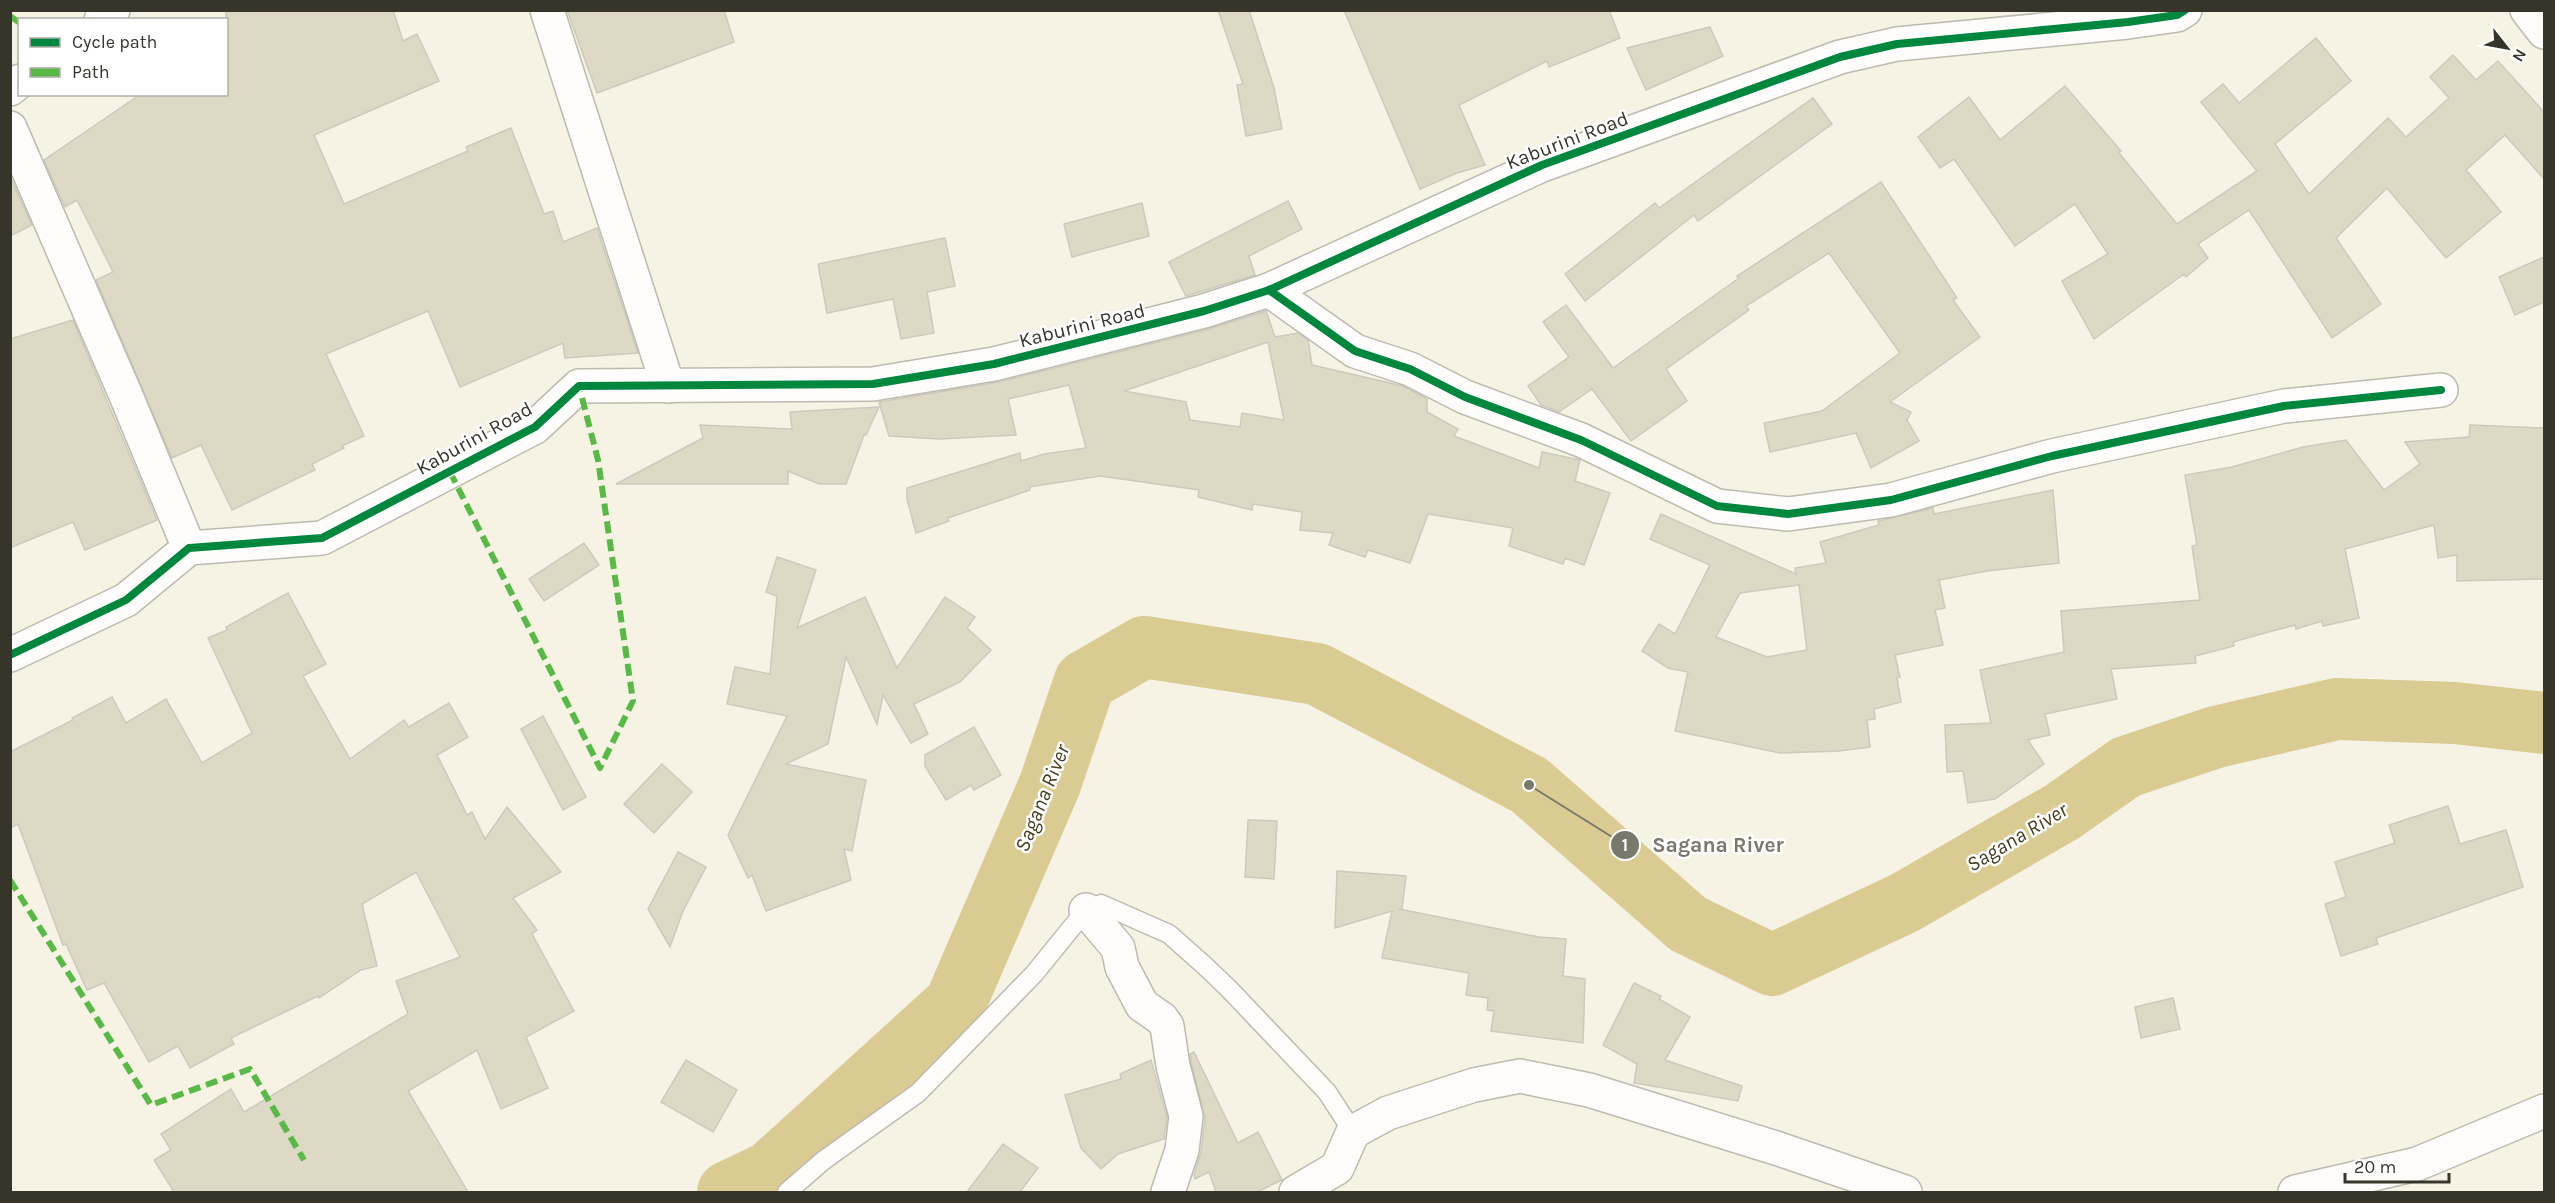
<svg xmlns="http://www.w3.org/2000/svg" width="2555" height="1203" font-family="Karla,sans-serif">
<rect width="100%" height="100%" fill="#f6f2e4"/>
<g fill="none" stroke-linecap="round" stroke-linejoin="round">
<path stroke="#d9cb91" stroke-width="62" d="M 728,1192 L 770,1172 L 955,1004 L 1050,784 L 1085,681 L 1144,647 L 1317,674 L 1529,785 L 1688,924 L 1772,965 L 1904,903 L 2062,812 L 2126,767 L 2216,737 L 2337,709 L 2455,713 L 2544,723"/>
</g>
<g fill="#ded9c4" stroke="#ccc9be" stroke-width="1.5" fill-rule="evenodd">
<path d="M 226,10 L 393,10 L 403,41 L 417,34 L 439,81 L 314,135 L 344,204 L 468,151 L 466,147 L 511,128 L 544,214 L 553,211 L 563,242 L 597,228 L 638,353 L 565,358 L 563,343 L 460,387 L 428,311 L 326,354 L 364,436 L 342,446 L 344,448 L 312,464 L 315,470 L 232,510 L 201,445 L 172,458 L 96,280 L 113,272 L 77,200 L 65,207 L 44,160 L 141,94 L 226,94 Z"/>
<path d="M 567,10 L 724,10 L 734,42 L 597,93 Z"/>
<path d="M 1218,10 L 1249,10 L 1274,88 L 1282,129 L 1246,136 L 1237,85 L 1243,84 Z"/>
<path d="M 1344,10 L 1609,10 L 1620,38 L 1549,67 L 1547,61 L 1459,105 L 1485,165 L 1457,173 L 1420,189 Z"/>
<path d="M 1710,27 L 1723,56 L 1646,90 L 1627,48 Z"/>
<path d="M 2316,38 L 2351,81 L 2275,144 L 2309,194 L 2388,118 L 2406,137 L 2449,98 L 2430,77 L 2453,55 L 2476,80 L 2498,61 L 2544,112 L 2544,179 L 2505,135 L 2466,170 L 2501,212 L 2446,258 L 2387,188 L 2336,238 L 2381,304 L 2332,338 L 2249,210 L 2198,244 L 2208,258 L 2186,277 L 2184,274 L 2094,339 L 2062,281 L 2108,254 L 2075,204 L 2015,246 L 1954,159 L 1940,168 L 1918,137 L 1969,97 L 2000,140 L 2065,86 L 2121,151 L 2119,153 L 2177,224 L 2257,171 L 2201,102 L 2223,84 L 2239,103 Z"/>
<path d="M 1813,98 L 1832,124 L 1698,221 L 1694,215 L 1585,301 L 1565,274 L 1655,203 L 1659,208 Z"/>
<path d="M 12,181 L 32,225 L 10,236 L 10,182 Z"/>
<path d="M 1881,182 L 1957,298 L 1953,300 L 1980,337 L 1890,402 L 1911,412 L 1907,420 L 1919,441 L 1871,468 L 1856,433 L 1770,452 L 1764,423 L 1822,411 L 1900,353 L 1829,253 L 1746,306 L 1749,310 L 1666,369 L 1687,401 L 1631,441 L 1592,389 L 1559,412 L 1541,405 L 1528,386 L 1569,357 L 1543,322 L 1566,305 L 1613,368 L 1739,278 L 1737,276 Z"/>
<path d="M 1288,201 L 1302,229 L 1249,256 L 1255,275 L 1186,296 L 1169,262 Z"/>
<path d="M 1142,203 L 1149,236 L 1072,257 L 1064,224 Z"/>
<path d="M 945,238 L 955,286 L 927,292 L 934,333 L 901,339 L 893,299 L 827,313 L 818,264 Z"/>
<path d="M 2544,257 L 2544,302 L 2515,315 L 2499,277 Z"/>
<path d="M 1266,311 L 1275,337 L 1298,333 L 1308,340 L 1312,365 L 1403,386 L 1427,399 L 1427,412 L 1458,429 L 1454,436 L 1539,468 L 1542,452 L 1580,460 L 1575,481 L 1610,493 L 1584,565 L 1565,558 L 1563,564 L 1509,546 L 1513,528 L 1428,514 L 1410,563 L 1368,550 L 1365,557 L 1329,545 L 1333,533 L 1300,530 L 1302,512 L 1253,504 L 1252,510 L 1198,497 L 1199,490 L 1100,476 L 1029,487 L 1030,490 L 948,518 L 949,521 L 916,533 L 907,499 L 907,488 L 1020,453 L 1021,461 L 1044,454 L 1086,448 L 1069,385 L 1008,399 L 1016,435 L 939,439 L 889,436 L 879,402 L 999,382 L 1209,329 ZM 1268,342 L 1284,420 L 1242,413 L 1240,427 L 1190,420 L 1186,402 L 1124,391 Z"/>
<path d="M 73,320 L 157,520 L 85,550 L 73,522 L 10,548 L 10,339 Z"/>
<path d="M 879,407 L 866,435 L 864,435 L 846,484 L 819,484 L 788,471 L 788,484 L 616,484 L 703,438 L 700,425 L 792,429 L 790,412 Z"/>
<path d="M 2470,425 L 2544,428 L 2544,579 L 2457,581 L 2457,555 L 2438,558 L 2434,525 L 2345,549 L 2359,618 L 2323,626 L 2322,621 L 2296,629 L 2295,625 L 2261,634 L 2233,642 L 2234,646 L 2195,656 L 2196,663 L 2111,669 L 2117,699 L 2045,714 L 2050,735 L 2028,740 L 2044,764 L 1995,799 L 1968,803 L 1963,771 L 1947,772 L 1945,725 L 1991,723 L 1980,670 L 2064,652 L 2061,611 L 2200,600 L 2192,546 L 2197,545 L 2185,475 L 2232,467 L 2303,447 L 2346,440 L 2384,490 L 2420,464 L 2405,442 L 2469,437 Z"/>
<path d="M 2053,490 L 2059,563 L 1987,571 L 1939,580 L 1945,608 L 1935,610 L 1943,645 L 1895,655 L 1900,677 L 1897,678 L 1901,702 L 1874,709 L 1875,719 L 1867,720 L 1870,747 L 1839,751 L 1780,753 L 1675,731 L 1688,672 L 1668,668 L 1642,651 L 1659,624 L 1675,634 L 1710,565 L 1650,539 L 1661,514 L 1796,574 L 1795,568 L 1826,563 L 1820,542 L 1879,525 L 1878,521 L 1933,508 L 1934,514 ZM 1799,585 L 1807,650 L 1767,657 L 1716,637 L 1740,593 Z"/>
<path d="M 584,543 L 599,565 L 544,601 L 529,579 Z"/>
<path d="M 777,557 L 816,570 L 797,628 L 865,597 L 897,668 L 945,597 L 975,617 L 967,628 L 991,650 L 960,682 L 914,704 L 928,734 L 911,743 L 883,695 L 877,724 L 846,657 L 828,744 L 786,764 L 866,780 L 852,851 L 844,849 L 851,880 L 766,911 L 752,875 L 748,878 L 728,835 L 787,716 L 727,704 L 735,667 L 770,674 L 777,596 L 766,592 Z"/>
<path d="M 288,593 L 326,664 L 303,676 L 350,759 L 404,720 L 409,727 L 449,703 L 468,737 L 437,755 L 467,815 L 472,812 L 485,839 L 507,807 L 561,872 L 513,898 L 537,930 L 532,934 L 574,1011 L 526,1037 L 548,1088 L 501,1109 L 477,1050 L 408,1091 L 468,1192 L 174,1192 L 154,1160 L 171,1150 L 161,1134 L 231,1089 L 244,1112 L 408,1014 L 396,981 L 460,957 L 416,872 L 362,904 L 377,966 L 361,970 L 319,998 L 318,996 L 231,1038 L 234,1044 L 190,1068 L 178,1046 L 149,1062 L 104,983 L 87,990 L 66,944 L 63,945 L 18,824 L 10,828 L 10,752 L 73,720 L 72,718 L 112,697 L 126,723 L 166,699 L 202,763 L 252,733 L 208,638 L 227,630 L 226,627 Z"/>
<path d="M 543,716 L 586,797 L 563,810 L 521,729 Z"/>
<path d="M 974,727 L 1001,775 L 974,790 L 971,785 L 946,800 L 925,766 L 925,755 Z"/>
<path d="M 662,764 L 692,792 L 654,833 L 624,804 Z"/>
<path d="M 2448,806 L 2460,844 L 2506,830 L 2523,887 L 2376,938 L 2378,944 L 2341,956 L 2325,904 L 2346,897 L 2335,862 L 2395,843 L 2389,825 Z"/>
<path d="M 1248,820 L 1277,821 L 1274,879 L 1245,877 Z"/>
<path d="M 678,852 L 706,867 L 683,911 L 670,947 L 648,909 Z"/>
<path d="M 1337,871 L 1406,876 L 1402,909 L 1399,909 L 1539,937 L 1566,939 L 1563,976 L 1585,979 L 1583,1043 L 1491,1031 L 1494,1011 L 1487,1010 L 1488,998 L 1466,995 L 1469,973 L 1382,958 L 1392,911 L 1335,928 Z"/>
<path d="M 1634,983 L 1661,996 L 1659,999 L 1690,1017 L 1665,1060 L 1742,1086 L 1738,1101 L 1634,1083 L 1637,1064 L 1603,1045 Z"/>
<path d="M 2173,998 L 2180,1029 L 2141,1038 L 2135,1007 Z"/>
<path d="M 1194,1052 L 1238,1143 L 1258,1132 L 1282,1180 L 1257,1192 L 1216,1192 L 1209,1172 L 1195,1179 L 1194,1175 L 1201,1152 L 1205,1118 L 1191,1062 L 1190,1054 Z"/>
<path d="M 686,1060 L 737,1090 L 713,1132 L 661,1102 Z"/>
<path d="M 1151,1060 L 1167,1117 L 1164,1139 L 1118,1154 L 1101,1169 L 1081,1148 L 1065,1095 L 1121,1079 L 1120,1074 Z"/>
<path d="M 1003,1144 L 1038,1168 L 1020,1192 L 967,1192 Z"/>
</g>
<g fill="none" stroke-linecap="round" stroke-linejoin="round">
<defs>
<path id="service" d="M 787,1192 L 824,1160 L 918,1093 L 1034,974 L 1086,910 L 1101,904 L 1169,934 L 1205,966 L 1229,989 L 1327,1092 L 1353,1132"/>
<g id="minor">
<path d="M 547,10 L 668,386"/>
<path d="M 2527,10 L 2544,32"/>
<path d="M 101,20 L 113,10"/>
<path d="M 10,89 L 20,81"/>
<path d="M 10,128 L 127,398 L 189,548"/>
<path d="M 1269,290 L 1355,351 L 1410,369 L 1465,397 L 1581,440 L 1717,506 L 1788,514 L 1891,500 L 2052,456 L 2284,406 L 2441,390"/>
<path d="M 10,655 L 126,600 L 189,548 L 322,538 L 535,427 L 579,386 L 873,384 L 994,364 L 1204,311 L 1269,290 L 1542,165 L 1840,57 L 1897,44 L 2128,22 L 2177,15 L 2185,10"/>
<path d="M 1086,910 L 1118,948 L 1122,967 L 1142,1005 L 1162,1019 L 1167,1026 L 1173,1066 L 1186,1116 L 1182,1150 L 1168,1192"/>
<path d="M 1296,1192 L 1337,1168 L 1353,1132 L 1388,1113 L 1474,1085 L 1520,1076 L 1589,1090 L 1779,1149 L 1905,1192"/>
<path d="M 2295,1192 L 2417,1164 L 2544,1111"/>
</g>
</defs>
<use href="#service" stroke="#bdbaaf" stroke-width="21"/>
<use href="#minor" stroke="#bdbaaf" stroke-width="36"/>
<use href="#service" stroke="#fefdfb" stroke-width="18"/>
<use href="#minor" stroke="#fefdfb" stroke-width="33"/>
<g stroke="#58b947" stroke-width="6" stroke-dasharray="12 6" stroke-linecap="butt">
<path d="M 10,16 L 20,23"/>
<path d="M 450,472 L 600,768 L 633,701 L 598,460 L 579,386"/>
<path d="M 10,880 L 151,1105 L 250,1069 L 304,1160"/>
</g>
<defs>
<g id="cycleway">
<path d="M 1269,290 L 1355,351 L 1410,369 L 1465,397 L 1581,440 L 1717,506 L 1788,514 L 1891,500 L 2052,456 L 2284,406 L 2441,390"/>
<path d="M 10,655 L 126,600 L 189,548 L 322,538 L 535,427 L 579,386 L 873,384 L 994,364 L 1204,311 L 1269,290 L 1542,165 L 1840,57 L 1897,44 L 2128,22 L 2177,15 L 2185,10"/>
</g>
</defs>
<use href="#cycleway" stroke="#fff" stroke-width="11"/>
<use href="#cycleway" stroke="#00873e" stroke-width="8"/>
</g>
<g text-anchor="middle" stroke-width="5" stroke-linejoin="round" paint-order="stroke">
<g font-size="20" fill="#37352a" stroke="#fff">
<text transform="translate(1567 140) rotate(-21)" y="7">Kaburini Road</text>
<text transform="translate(1082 325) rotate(-14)" y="7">Kaburini Road</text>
<text transform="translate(474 438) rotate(-29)" y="7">Kaburini Road</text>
</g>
<g font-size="21" font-style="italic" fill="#443b1a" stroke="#fff">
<text transform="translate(1042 798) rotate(-68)" y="7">Sagana River</text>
<text transform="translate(2017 837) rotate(-31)" y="7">Sagana River</text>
</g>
</g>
<path fill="none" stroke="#7a776b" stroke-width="2" d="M1529 785L1625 845"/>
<g fill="#7a776b" stroke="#fff" stroke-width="2">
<circle cx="1529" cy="785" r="6"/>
<circle cx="1625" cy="845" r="15"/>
</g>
<g font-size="18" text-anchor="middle" font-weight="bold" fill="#fff">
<text x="1625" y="851">1</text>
</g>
<g font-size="21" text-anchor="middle" font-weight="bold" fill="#7a776b" stroke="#fff" stroke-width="5" stroke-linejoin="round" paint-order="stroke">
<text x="1718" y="852">Sagana River</text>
</g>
<rect width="2555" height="1203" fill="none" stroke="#37352a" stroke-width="24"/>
<rect x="18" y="18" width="210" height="78" fill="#ffffff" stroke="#afaeaa" stroke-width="1.5"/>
<rect x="30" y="38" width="30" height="9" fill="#00873e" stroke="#afaeaa" stroke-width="1.5"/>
<text x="72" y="48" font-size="18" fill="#37352a">Cycle path</text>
<rect x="30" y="68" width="30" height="9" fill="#58b947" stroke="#afaeaa" stroke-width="1.5"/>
<text x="72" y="78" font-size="18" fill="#37352a">Path</text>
<g transform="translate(2507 48) rotate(121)" stroke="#ffffff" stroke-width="4.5" paint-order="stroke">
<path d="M0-4.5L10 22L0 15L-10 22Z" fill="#37352a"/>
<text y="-9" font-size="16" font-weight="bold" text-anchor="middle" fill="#37352a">N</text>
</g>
<path d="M2345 1173v9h104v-9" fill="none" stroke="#37352a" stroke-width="3"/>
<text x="2354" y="1173" font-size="18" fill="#37352a" stroke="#ffffff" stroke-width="4.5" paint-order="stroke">20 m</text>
</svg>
